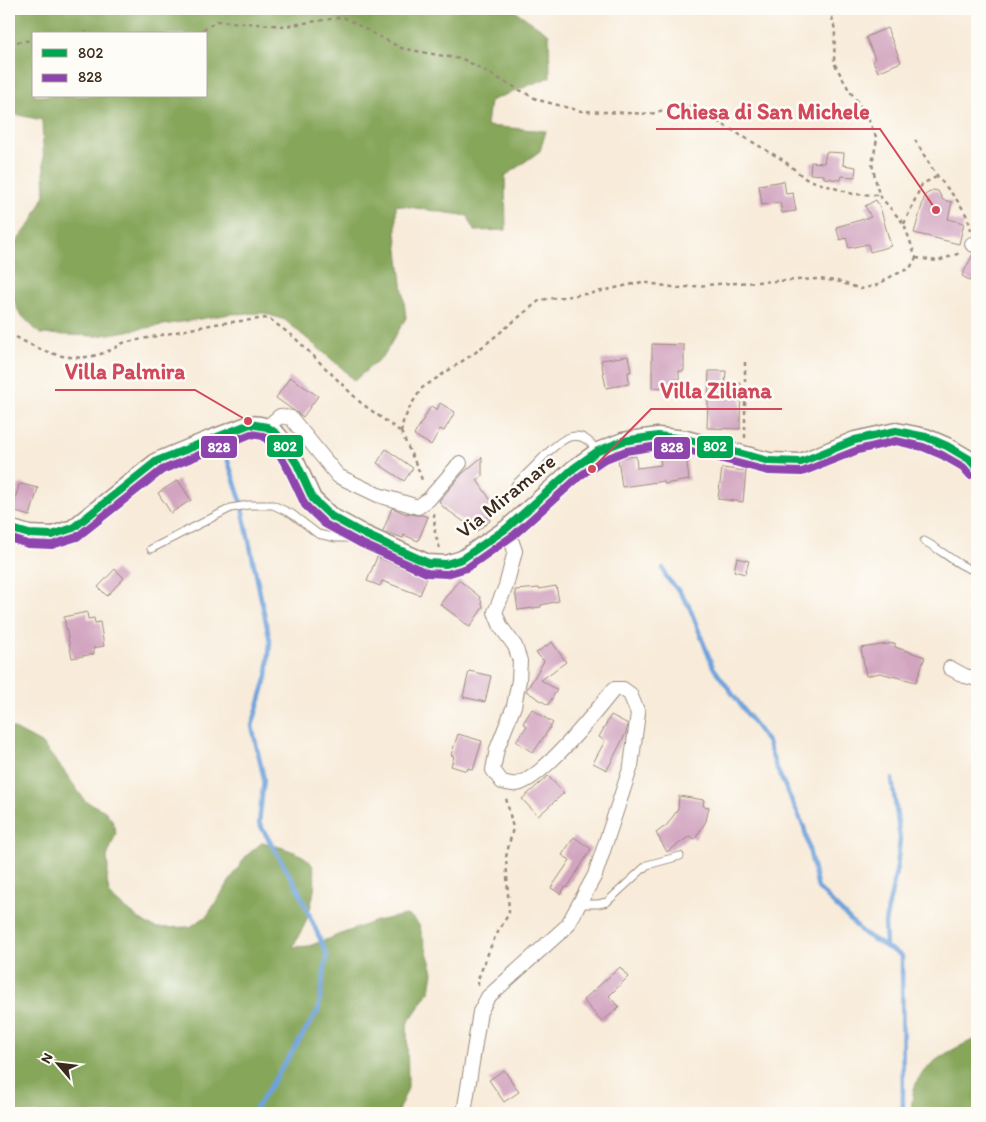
<svg xmlns="http://www.w3.org/2000/svg" width="986" height="1122" font-family="Itim,sans-serif">
<rect width="100%" height="100%" fill="#fdfcf7"/>
<filter id="ink" filterUnits="userSpaceOnUse"><feTurbulence type="fractalNoise" baseFrequency=".02" numOctaves="2"/><feDisplacementMap in="SourceGraphic" scale="10" xChannelSelector="R" yChannelSelector="G"/><feConvolveMatrix kernelMatrix="1 2 1 2 8 2 1 2 1" color-interpolation-filters="sRGB"/></filter>
<filter id="wash" filterUnits="userSpaceOnUse"><feTurbulence type="fractalNoise" baseFrequency=".0096" numOctaves="4" result="noise"/><feDisplacementMap in="SourceGraphic" scale="20" xChannelSelector="R" yChannelSelector="G"/><feGaussianBlur stdDeviation="1.12" result="paint"/><feColorMatrix in="noise" values="0 0 0 0 0 0 0 0 0 0 0 0 0 0 0 0 0 1.4 0 .05"/><feComposite in="paint" operator="in"/></filter>
<g filter="url(#wash)">
<rect width="100%" height="100%" fill="#f8ebd9"/>
<g fill="#86a65a" stroke="#60683c" fill-rule="evenodd">
<path d="M 9,9 L 512,9 L 549,34 L 550,77 L 490,101 L 487,126 L 546,131 L 540,151 L 505,176 L 506,230 L 474,231 L 468,216 L 396,205 L 396,233 L 406,318 L 384,355 L 354,381 L 343,369 L 285,320 L 263,313 L 230,314 L 97,336 L 40,334 L 19,313 L 9,287 L 9,251 L 31,223 L 45,195 L 42,120 L 9,113 ZM 34,34 L 206,34 L 206,96 L 34,96 Z"/>
<path d="M 9,726 L 41,743 L 64,771 L 85,801 L 105,811 L 112,820 L 116,833 L 107,857 L 108,869 L 107,881 L 109,893 L 116,901 L 146,924 L 157,928 L 190,927 L 207,916 L 246,856 L 263,842 C 275,846 302,852 310,862 C 321,875 310,912 304,926 C 300,933 296,940 293,947 L 309,946 L 376,921 L 406,915 L 414,919 L 419,925 L 433,972 L 430,991 L 407,1024 L 408,1088 L 397,1113 L 9,1113 Z"/>
<path d="M 977,1038 L 977,1113 L 911,1113 C 912,1106 912,1097 914,1089 C 922,1062 954,1049 977,1038 Z"/>
</g>
<g fill="none" stroke-linecap="round" stroke-linejoin="round">
<g stroke="#6ea2db" stroke-width="4.5">
<path d="M 221,440 L 240,498 L 270,641 L 267,676 L 252,726 L 264,779 L 259,823 L 298,889 L 327,955 L 318,1011 L 253,1113"/>
<path d="M 663,568 L 666,577 L 679,591 L 689,606 L 713,667 L 768,743 L 776,767 L 804,827 L 818,888 L 864,934 L 902,956 L 903,1113"/>
<path d="M 886,947 L 885,923 L 897,867 L 900,839 L 892,779"/>
</g>
</g>
<g id="blocks">
<g fill="#d2a4c0">
<path d="M 887,28 L 901,62 L 878,72 L 873,61 L 875,59 L 866,37 Z"/>
<path d="M 826,152 L 844,153 L 843,165 L 856,167 L 855,177 L 842,176 L 841,180 L 824,178 L 824,175 L 810,174 L 811,162 L 824,163 Z"/>
<path d="M 784,181 L 786,194 L 793,193 L 796,211 L 782,213 L 780,202 L 762,205 L 759,185 Z"/>
<path d="M 933,190 L 938,191 L 943,200 L 952,202 L 948,219 L 964,223 L 959,244 L 914,233 L 925,195 Z"/>
<path d="M 876,200 L 880,207 L 891,246 L 870,252 L 868,244 L 849,248 L 846,238 L 840,240 L 836,227 L 871,217 L 865,206 Z"/>
<path d="M 973,254 L 977,255 L 977,284 L 962,276 Z"/>
<path d="M 652,344 L 684,345 L 684,371 L 679,371 L 679,379 L 676,379 L 676,387 L 652,388 Z"/>
<path d="M 628,356 L 631,372 L 628,372 L 629,384 L 606,388 L 601,360 Z"/>
<path d="M 709,371 L 726,371 L 725,383 L 741,383 L 740,429 L 707,428 Z"/>
<path d="M 290,377 L 318,396 L 303,417 L 276,398 Z"/>
<path d="M 440,403 L 455,412 L 444,431 L 440,429 L 431,445 L 414,435 L 431,406 L 437,410 Z"/>
<path d="M 386,449 L 413,468 L 404,481 L 377,463 Z"/>
<path d="M 686,455 L 689,480 L 664,484 L 664,481 L 622,487 L 618,458 L 636,456 L 637,468 L 661,465 L 660,459 Z"/>
<path d="M 482,457 L 482,476 L 477,480 L 494,505 L 486,510 L 490,521 L 477,531 L 443,507 L 439,501 L 462,474 Z"/>
<path d="M 722,468 L 746,471 L 743,502 L 718,499 Z"/>
<path d="M 178,480 L 191,500 L 171,513 L 158,493 Z"/>
<path d="M 21,484 L 38,488 L 30,516 L 12,511 L 19,485 Z"/>
<path d="M 392,508 L 407,514 L 407,513 L 416,515 L 422,515 L 428,517 L 418,541 L 404,535 L 403,538 L 383,531 Z"/>
<path d="M 377,557 L 427,578 L 420,595 L 382,581 L 380,586 L 367,581 Z"/>
<path d="M 737,558 L 749,561 L 745,574 L 734,571 Z"/>
<path d="M 115,569 L 124,578 L 107,596 L 98,587 Z"/>
<path d="M 459,580 L 480,597 L 483,607 L 470,627 L 440,604 Z"/>
<path d="M 556,586 L 559,601 L 541,605 L 541,607 L 518,610 L 515,590 L 539,588 L 539,589 Z"/>
<path d="M 87,612 L 88,619 L 94,618 L 95,623 L 100,622 L 104,646 L 93,648 L 94,654 L 72,658 L 64,617 Z"/>
<path d="M 552,642 L 566,662 L 541,680 L 557,690 L 548,705 L 526,691 L 544,661 L 536,653 Z"/>
<path d="M 895,643 L 895,647 L 925,657 L 916,682 L 880,673 L 866,676 L 861,648 Z"/>
<path d="M 469,671 L 491,676 L 485,702 L 463,697 Z"/>
<path d="M 532,709 L 553,723 L 533,753 L 516,741 L 527,726 L 523,723 Z"/>
<path d="M 611,715 L 628,724 L 626,733 L 607,770 L 593,763 L 605,741 L 599,737 Z"/>
<path d="M 458,734 L 482,741 L 473,770 L 468,768 L 467,771 L 451,766 L 454,756 L 451,755 Z"/>
<path d="M 548,776 L 564,793 L 538,816 L 522,799 Z"/>
<path d="M 679,796 L 704,800 L 703,806 L 709,807 L 706,821 L 695,839 L 690,836 L 667,852 L 656,833 L 667,825 L 678,809 Z"/>
<path d="M 574,837 L 591,849 L 567,888 L 565,887 L 561,894 L 551,888 L 570,860 L 562,855 Z"/>
<path d="M 620,967 L 628,977 L 609,996 L 619,1007 L 602,1022 L 583,1000 Z"/>
<path d="M 504,1070 L 519,1092 L 504,1102 L 489,1080 Z"/>
</g>
</g>
</g>
<g filter="url(#ink)">
<use href="#blocks" fill-opacity="0" stroke="#9a8a7c" stroke-width="1"/>
<g fill="none" stroke-linecap="round" stroke-linejoin="round">
<defs>
<g id="service">
<path d="M 515,485 C 524,476 534,467 543,457 C 561,440 578,423 597,451"/>
<path d="M 924,541 C 942,550 958,567 977,571"/>
<path d="M 151,549 L 231,508 L 248,505 L 273,505 L 292,514 L 318,534 L 336,538 L 353,538 L 361,535"/>
<path d="M 580,904 L 598,904 L 607,902 L 647,865 L 680,856"/>
</g>
<g id="minor">
<path d="M 972,244 L 977,246"/>
<path d="M 267,427 L 280,416 L 291,418 L 338,476 L 378,495 L 418,507 L 429,499 L 460,463"/>
<path d="M 950,668 L 965,676 L 977,679"/>
<path d="M 464,1113 L 480,1012 L 488,997 L 567,926 L 595,875 L 631,766 L 638,713 L 630,694 L 623,689 L 614,689 C 597,710 543,779 517,784 C 513,785 506,783 502,782 L 493,770 L 497,749 L 514,706 L 519,680 L 520,661 L 515,646 L 501,627 L 495,612 L 506,586 L 515,551 L 507,528"/>
</g>
<path id="tertiary" d="M 9,528 L 29,534 L 52,535 L 73,528 L 157,461 L 210,439 L 250,424 L 260,425 L 267,427 L 277,434 L 283,441 L 297,464 L 313,499 L 331,516 L 364,534 L 428,563 L 446,564 L 462,559 L 507,528 L 574,468 L 598,451 L 623,441 L 658,436 L 686,439 L 769,461 L 801,462 L 855,440 L 896,431 L 926,437 L 947,446 L 969,459 L 977,468"/>
</defs>
<use href="#service" stroke="#9a8a7c" stroke-width="9"/>
<use href="#minor" stroke="#9a8a7c" stroke-width="16"/>
<use href="#tertiary" stroke="#9a8a7c" stroke-width="19"/>
<g stroke="#9a8a7c" stroke-width="2.5" stroke-dasharray="4 4" stroke-linecap="butt">
<path d="M 830,9 L 835,30 L 834,63 L 849,90 L 866,114 L 877,139 L 872,164 L 879,195 L 904,224 L 916,258"/>
<path d="M 84,34 L 86,32 L 94,34"/>
<path d="M 196,34 L 217,21 L 285,26 L 343,17 L 401,48 L 465,60 L 538,100 L 581,111 L 651,114 L 682,104 L 693,107 L 783,160 L 806,179 L 853,194 L 879,195"/>
<path d="M 9,43 L 34,40"/>
<path d="M 915,140 C 922,151 928,163 936,174 C 949,192 968,208 971,231"/>
<path d="M 904,224 L 922,184 L 938,176"/>
<path d="M 916,258 L 938,261 L 960,253"/>
<path d="M 9,333 C 47,355 82,370 123,343 L 215,324 L 268,318 L 294,337 L 361,403 L 401,432"/>
<path d="M 745,362 L 745,438"/>
<path d="M 401,432 L 403,422 L 411,405 L 422,388 L 476,352 L 540,300 L 593,293 L 642,282 L 678,288 L 717,284 L 818,279 L 837,281 L 861,289 L 877,285 L 892,276 L 910,268 L 916,258"/>
<path d="M 401,432 L 419,471 L 423,483"/>
<path d="M 434,513 L 435,533 L 440,549"/>
<path d="M 478,986 L 478,979 L 493,941 L 509,913 L 506,857 L 513,828 L 506,798"/>
</g>
<use href="#service" stroke="#fff" stroke-width="7"/>
<use href="#minor" stroke="#fff" stroke-width="14"/>
<use href="#tertiary" stroke="#fff" stroke-width="16"/>
<defs>
<path id="bus-1" d="M 9,528 L 29,534 L 52,535 L 73,528 L 157,461 L 250,424 L 267,427 L 277,434 L 297,464 L 313,499 L 331,516 L 364,534 L 428,563 L 446,564 L 462,559 L 507,528 L 574,468 L 598,451 L 623,441 L 658,436 L 686,439 L 769,461 L 801,462 L 855,440 L 896,431 L 926,437 L 947,446 L 969,459 L 977,468"/>
<path id="bus-2" d="M 9,538 L 28,544 L 52,545 L 77,537 L 162,470 L 251,434 L 263,436 L 275,447 L 288,469 L 305,505 L 325,524 L 360,543 L 427,573 L 447,574 L 467,568 L 514,535 L 580,476 L 603,460 L 626,451 L 658,446 L 684,449 L 768,471 L 802,472 L 858,450 L 896,441 L 923,447 L 942,455 L 963,467 L 970,475"/>
</defs>
<use href="#bus-1" stroke="#fdfcf7" stroke-width="11"/>
<use href="#bus-2" stroke="#fdfcf7" stroke-width="11"/>
<use href="#bus-1" stroke="#00a651" stroke-width="8"/>
<use href="#bus-2" stroke="#8e44ad" stroke-width="8"/>
</g>
</g>
<g text-anchor="middle" stroke-width="5" stroke-linejoin="round" paint-order="stroke">
<g font-size="21" fill="#3b2a1e" stroke="#fdfcf7">
<text transform="translate(506 496) rotate(-39)" y="7">Via Miramare</text>
</g>
</g>
<path fill="none" stroke="#d1495b" stroke-width="2" d="M936 210L880 129H656M248 421L195 390H55M592 469L651 409H782"/>
<g fill="#d1495b" stroke="#fdfcf7" stroke-width="2">
<circle cx="936" cy="210" r="5"/>
<circle cx="248" cy="421" r="5"/>
<circle cx="592" cy="469" r="5"/>
</g>
<g font-size="22" text-anchor="middle" font-weight="bold" fill="#d1495b" stroke="#fdfcf7" stroke-width="5" stroke-linejoin="round" paint-order="stroke">
<text x="768" y="119">Chiesa di San Michele</text>
<text x="125" y="379">Villa Palmira</text>
<text x="716" y="398">Villa Ziliana</text>
</g>
<g stroke="#fdfcf7" stroke-width="2">
<rect x="266" y="434" width="38" height="24" rx="5" fill="#00a651"/>
<rect x="696" y="435" width="38" height="24" rx="5" fill="#00a651"/>
<rect x="200" y="435" width="38" height="24" rx="5" fill="#8e44ad"/>
<rect x="653" y="436" width="38" height="24" rx="5" fill="#8e44ad"/>
</g>
<g font-size="14" text-anchor="middle" font-weight="bold" fill="#fff">
<text x="285" y="451">802</text>
<text x="715" y="451">802</text>
<text x="219" y="452">828</text>
<text x="672" y="452">828</text>
</g>
<rect width="986" height="1122" fill="none" stroke="#fdfcf7" stroke-width="30"/>
<rect x="32" y="32" width="175" height="65" fill="#fdfcf7" stroke="#afa8a0"/>
<rect x="42" y="49" width="25" height="8" fill="#00a651" stroke="#afa8a0"/>
<text x="78" y="58" font-size="15" fill="#3b2a1e">802</text>
<rect x="42" y="74" width="25" height="8" fill="#8e44ad" stroke="#afa8a0"/>
<text x="78" y="82" font-size="15" fill="#3b2a1e">828</text>
<g transform="translate(58 1064) rotate(298)" stroke="#fdfcf7" stroke-width="4" paint-order="stroke">
<path d="M0-4L9 19L0 12L-9 19Z" fill="#3b2a1e"/>
<text y="-8" font-size="14" font-weight="bold" text-anchor="middle" fill="#3b2a1e">N</text>
</g>
</svg>
